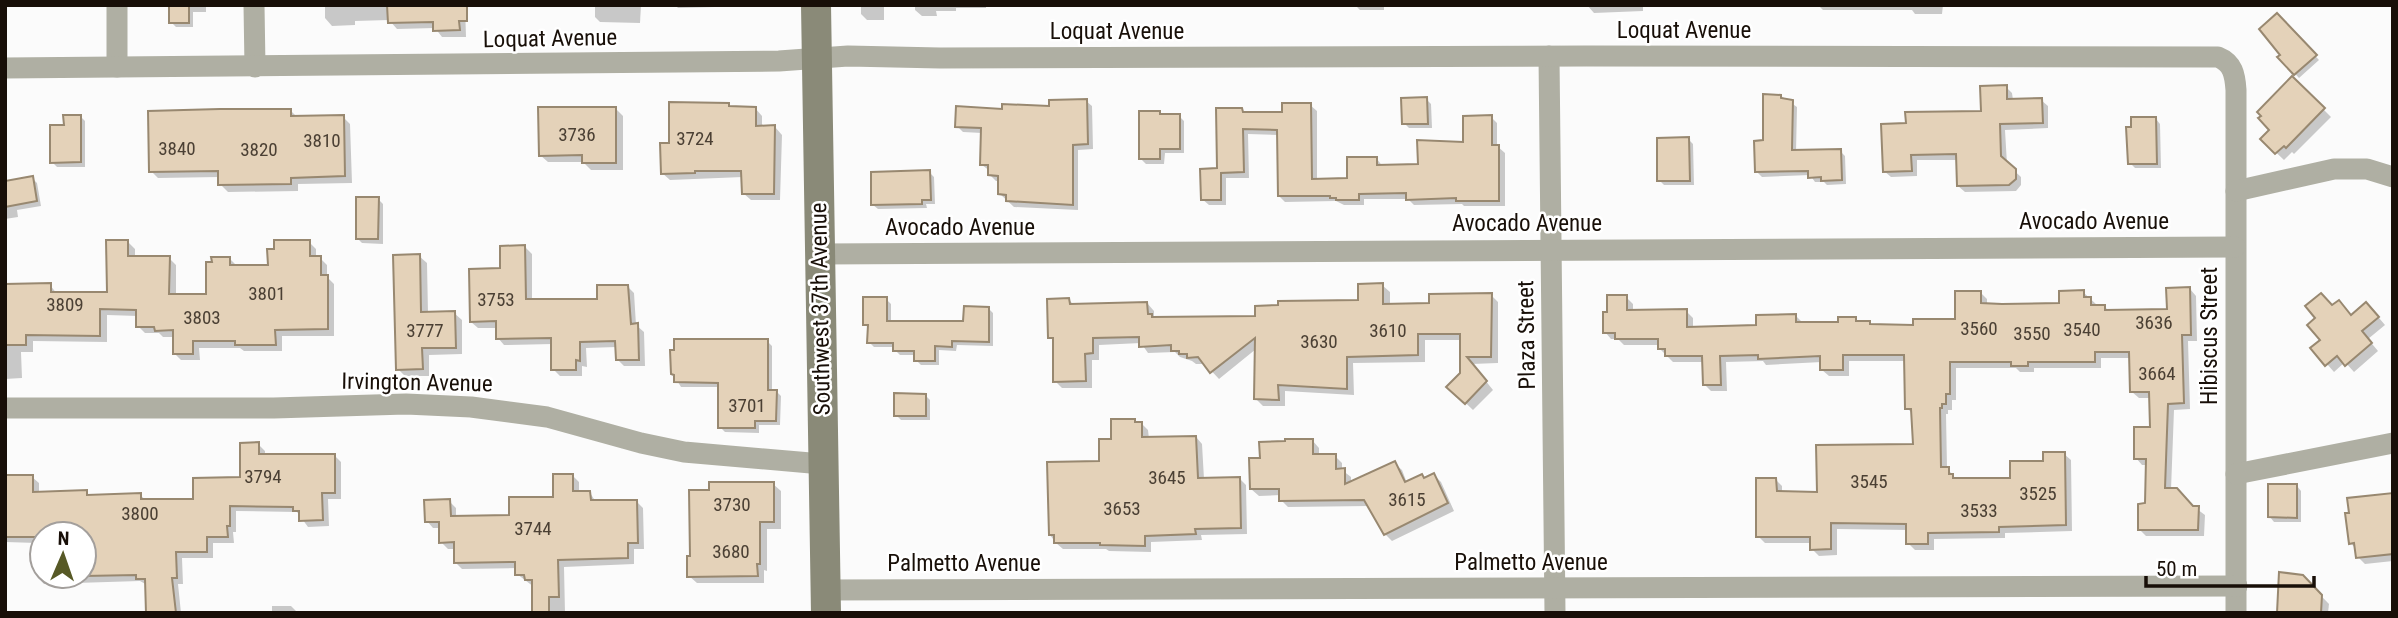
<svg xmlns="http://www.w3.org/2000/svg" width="2398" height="618" font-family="'Roboto Condensed',sans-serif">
<rect width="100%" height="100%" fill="#fbfbfb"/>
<g fill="#0003" fill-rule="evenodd">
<path d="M 171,5 L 206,5 L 206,12 L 193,12 L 193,27 L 176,27 L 171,22 Z"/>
<path d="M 325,5 L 465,5 L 466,37 L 442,37 L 435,28 L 397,29 L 389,20 L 355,21 L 355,25 L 332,26 L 325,18 Z"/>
<path d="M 595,5 L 641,5 L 640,23 L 600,22 L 595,17 Z"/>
<path d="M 675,5 L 715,5 L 715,7 L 678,8 Z"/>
<path d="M 861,5 L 884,5 L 884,20 L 867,20 L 861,14 Z"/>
<path d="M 915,5 L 986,5 L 986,8 L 956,8 L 956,11 L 936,11 L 937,16 L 922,16 L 915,10 Z"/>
<path d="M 1312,5 L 1384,5 L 1384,10 L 1360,10 L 1357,7 L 1314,7 Z"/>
<path d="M 1643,5 L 1643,11 L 1594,13 L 1587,5 Z"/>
<path d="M 1818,5 L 1943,5 L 1942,14 L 1915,14 L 1912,10 L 1823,10 Z"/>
<path d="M 2277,16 L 2319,60 L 2299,78 L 2280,57 L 2282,55 Z"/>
<path d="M 2292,78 L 2331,117 L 2294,154 L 2292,152 L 2284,160 L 2262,139 L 2272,130 Z"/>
<path d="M 2006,87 L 2012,93 L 2013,100 L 2041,100 L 2048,106 L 2048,128 L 2005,130 L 2007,164 L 2021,177 L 2021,185 L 2016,191 L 1965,192 L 1958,186 L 1958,160 L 1917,160 L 1917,176 L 1891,177 L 1884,171 L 1907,125 L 1982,112 Z"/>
<path d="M 1781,96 L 1797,107 L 1796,152 L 1840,151 L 1845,156 L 1846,184 L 1827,185 L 1824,182 L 1815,182 L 1810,175 L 1762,177 L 1757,172 Z"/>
<path d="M 1426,99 L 1431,104 L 1432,128 L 1409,128 L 1404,123 Z"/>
<path d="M 1086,101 L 1092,106 L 1093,149 L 1078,150 L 1078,210 L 1014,207 L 1000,194 L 1000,181 L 996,181 L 990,175 L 990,171 L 982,165 L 982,133 L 963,132 L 957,126 L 1003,110 L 1051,108 Z"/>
<path d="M 728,105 L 731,108 L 755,108 L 762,116 L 762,127 L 775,127 L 782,135 L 780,200 L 751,200 L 743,193 L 743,177 L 670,180 L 662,173 L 671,145 Z"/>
<path d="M 1310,105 L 1317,111 L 1317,180 L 1349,180 L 1377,159 L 1383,167 L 1420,166 L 1465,144 L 1491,117 L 1497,123 L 1497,146 L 1505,153 L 1505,206 L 1464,206 L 1462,204 L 1414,205 L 1408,199 L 1364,199 L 1364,205 L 1344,205 L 1336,201 L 1285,202 L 1279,196 L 1279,135 L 1248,134 L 1249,178 L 1226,178 L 1226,205 L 1209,205 L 1202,199 L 1219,170 L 1242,110 L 1246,114 L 1284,114 Z"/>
<path d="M 615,108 L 623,116 L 623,170 L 591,170 L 583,162 L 548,162 L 540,155 Z"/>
<path d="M 290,110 L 298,118 L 343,117 L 350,124 L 352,183 L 298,184 L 298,191 L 228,192 L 220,184 L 220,177 L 158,178 L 151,171 Z"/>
<path d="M 1159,112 L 1163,116 L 1179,116 L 1184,121 L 1184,153 L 1165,153 L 1164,164 L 1146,164 L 1141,159 Z"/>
<path d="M 80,116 L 85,121 L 85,167 L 57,167 L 52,162 Z"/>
<path d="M 2156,119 L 2160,124 L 2161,168 L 2135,168 L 2130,163 Z"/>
<path d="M 1688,139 L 1693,144 L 1694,185 L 1664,185 L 1659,180 Z"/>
<path d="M 929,172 L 934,177 L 935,204 L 926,204 L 927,208 L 878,209 L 873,205 Z"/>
<path d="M 32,178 L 37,183 L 41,206 L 17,210 L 18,217 L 5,219 L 5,183 Z"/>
<path d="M 378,199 L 383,204 L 383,244 L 362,243 L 357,238 Z"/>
<path d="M 128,242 L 135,249 L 135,258 L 169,258 L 176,265 L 176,295 L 208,296 L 230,259 L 238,267 L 269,267 L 309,242 L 316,249 L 316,258 L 320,258 L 327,265 L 327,277 L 334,284 L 334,336 L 282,336 L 282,351 L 244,351 L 240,348 L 199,348 L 200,360 L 181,360 L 174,353 L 174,337 L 163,337 L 159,333 L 145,333 L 138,326 L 138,316 L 107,315 L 107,342 L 33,341 L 33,352 L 21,352 L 22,378 L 5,379 L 5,285 L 50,285 L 57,294 L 109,294 Z"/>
<path d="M 525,247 L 532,254 L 532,301 L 599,301 L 627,286 L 634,293 L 636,325 L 644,332 L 645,366 L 624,366 L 617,359 L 617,347 L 586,348 L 587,367 L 582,366 L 582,376 L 560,376 L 553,369 L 553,344 L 504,345 L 498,338 L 497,328 L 478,328 L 471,322 L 502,270 Z"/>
<path d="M 419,256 L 427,263 L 428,313 L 454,313 L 462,320 L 462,354 L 429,355 L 429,376 L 405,376 L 398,369 Z"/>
<path d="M 1382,285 L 1390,292 L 1390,306 L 1431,305 L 1491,295 L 1498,302 L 1498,363 L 1472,364 L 1493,390 L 1473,410 L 1449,387 L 1462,373 L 1462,340 L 1425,340 L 1425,362 L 1353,363 L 1354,395 L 1285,391 L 1285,406 L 1263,406 L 1256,399 L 1256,349 L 1219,379 L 1205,364 L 1196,364 L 1192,361 L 1180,357 L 1175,352 L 1148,353 L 1141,343 L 1099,345 L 1099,360 L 1092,360 L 1092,388 L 1062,388 L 1055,381 L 1055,342 L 1050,337 L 1069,300 L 1075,306 L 1147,303 L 1154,311 L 1154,319 L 1257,318 L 1360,302 Z"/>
<path d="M 2190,289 L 2196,296 L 2197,341 L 2188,341 L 2190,409 L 2174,410 L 2171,490 L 2205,515 L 2204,536 L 2146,536 L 2139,529 L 2147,505 L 2148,465 L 2142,465 L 2136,458 L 2152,429 L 2151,398 L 2139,398 L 2132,392 L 2131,358 L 2101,358 L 2101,368 L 2034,368 L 2034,372 L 2020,372 L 2016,368 L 1956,368 L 1956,400 L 1952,400 L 1952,410 L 1948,410 L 1948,414 L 1946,414 L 1947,468 L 1955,478 L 2012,479 L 2064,454 L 2071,460 L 2072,531 L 2005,533 L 2005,538 L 1934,539 L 1934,550 L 1915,550 L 1908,543 L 1908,530 L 1837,529 L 1837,555 L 1819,556 L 1812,549 L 1812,543 L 1765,543 L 1758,536 L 1776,480 L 1782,486 L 1782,493 L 1818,494 L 1914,446 L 1913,414 L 1907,408 L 1906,361 L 1849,361 L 1849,376 L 1829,376 L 1822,370 L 1822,362 L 1766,365 L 1763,361 L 1726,362 L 1727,391 L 1711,391 L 1704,384 L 1704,362 L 1673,362 L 1659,348 L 1659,345 L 1624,345 L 1618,339 L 1611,339 L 1605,332 L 1609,314 L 1626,297 L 1633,304 L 1633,311 L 1686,311 L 1693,318 L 1693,329 L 1758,327 L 1795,315 L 1802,322 L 1840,324 L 1856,319 L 1859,323 L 1869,323 L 1872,326 L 1914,326 L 1957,320 L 1980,292 L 1987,299 L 1987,305 L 2061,305 L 2083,292 L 2097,305 L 2105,307 L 2110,312 L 2169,311 Z"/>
<path d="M 886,299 L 891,304 L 891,323 L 965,323 L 988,308 L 993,313 L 993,346 L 957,345 L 956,351 L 939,350 L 939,365 L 921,365 L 916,360 L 916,355 L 900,355 L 895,350 L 895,347 L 874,347 L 869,342 L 869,329 L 865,324 Z"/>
<path d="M 2332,307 L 2352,317 L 2374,312 L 2385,325 L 2368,339 L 2378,351 L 2354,372 L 2345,362 L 2334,372 L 2327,364 L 2322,340 Z"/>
<path d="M 767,341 L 772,346 L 772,391 L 776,391 L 781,396 L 780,425 L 759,425 L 759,433 L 725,432 L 720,427 L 720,387 L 681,387 L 673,374 L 675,352 Z"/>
<path d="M 926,396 L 930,400 L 930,420 L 901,420 L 896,415 Z"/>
<path d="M 1134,421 L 1142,424 L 1148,430 L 1149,439 L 1196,437 L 1202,444 L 1204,479 L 1239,478 L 1246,485 L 1247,534 L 1201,535 L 1202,540 L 1151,542 L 1151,552 L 1109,551 L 1106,549 L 1063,549 L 1056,543 L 1050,535 L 1101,463 L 1113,441 Z"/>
<path d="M 1312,440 L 1319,448 L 1319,456 L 1335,456 L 1342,463 L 1342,470 L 1351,477 L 1351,483 L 1394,463 L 1402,470 L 1407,483 L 1434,475 L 1441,482 L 1454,511 L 1392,541 L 1385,534 L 1370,506 L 1288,507 L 1281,500 L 1281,495 L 1259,496 L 1251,489 L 1261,460 Z"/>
<path d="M 258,444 L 265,451 L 265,456 L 334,455 L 341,462 L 341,499 L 328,499 L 329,526 L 308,527 L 297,512 L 236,511 L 236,532 L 233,532 L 234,543 L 213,543 L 213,558 L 182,558 L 183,584 L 178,584 L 181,613 L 147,613 L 147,585 L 140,581 L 44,584 L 38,577 L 37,543 L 5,542 L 5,477 L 32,477 L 39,483 L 39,494 L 86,492 L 91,497 L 140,495 L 147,501 L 195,500 L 242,478 ZM 42,534 L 84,534 L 84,576 L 42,576 Z"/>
<path d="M 572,475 L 579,482 L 579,493 L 590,493 L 596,502 L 636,501 L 643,508 L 644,549 L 634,549 L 634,564 L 564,567 L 565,613 L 534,613 L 534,587 L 517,574 L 517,568 L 462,569 L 456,563 L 455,549 L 448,549 L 441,542 L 441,528 L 433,528 L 427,521 L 449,501 L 456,508 L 456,517 L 511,516 L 555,498 Z"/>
<path d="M 773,484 L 781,491 L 781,529 L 767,529 L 767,571 L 764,570 L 764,583 L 697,583 L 689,576 Z"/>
<path d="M 2297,486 L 2301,491 L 2301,522 L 2274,522 L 2270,517 Z"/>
<path d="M 2393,495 L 2393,561 L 2365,564 L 2358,557 L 2357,549 L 2350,543 Z"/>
<path d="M 2302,576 L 2329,604 L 2328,613 L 2279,613 Z"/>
<path d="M 272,606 L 291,606 L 298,613 L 272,613 Z"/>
</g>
<g fill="#e4d2b9" stroke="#988870" stroke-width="2">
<rect x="169" y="5" width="20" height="18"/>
<path d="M 387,5 L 467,5 L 467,21 L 459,21 L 460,30 L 433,31 L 433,22 L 388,23 Z"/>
<path d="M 2277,13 L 2317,55 L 2294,75 L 2277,57 L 2280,55 L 2259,29 Z"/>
<path d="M 2292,76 L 2325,108 L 2286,148 L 2284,146 L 2275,154 L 2260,139 L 2269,130 L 2258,118 L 2261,116 L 2257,112 Z"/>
<path d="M 2007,85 L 2007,99 L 2042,98 L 2043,123 L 2000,124 L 2001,156 L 2016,169 L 2016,179 L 2009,185 L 1957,186 L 1956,154 L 1911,155 L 1912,171 L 1883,172 L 1881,124 L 1906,123 L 1905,112 L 1981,111 L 1980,86 Z"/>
<path d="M 1763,94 L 1781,95 L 1781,98 L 1793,100 L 1792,150 L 1841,149 L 1842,180 L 1821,181 L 1821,177 L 1808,178 L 1808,171 L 1755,172 L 1754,141 L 1763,140 Z"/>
<path d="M 1427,97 L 1428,124 L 1402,124 L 1401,98 Z"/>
<path d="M 1087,99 L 1088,144 L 1073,145 L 1073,205 L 1006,201 L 1006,195 L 998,194 L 998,176 L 988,175 L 988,165 L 980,165 L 981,128 L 955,127 L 956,106 L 1002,109 L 1002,104 L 1049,106 L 1049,100 Z"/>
<path d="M 669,102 L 729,103 L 729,106 L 756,107 L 756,126 L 775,125 L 774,194 L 742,194 L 741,171 L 695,171 L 695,173 L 661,174 L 660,143 L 669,143 Z"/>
<path d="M 1282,103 L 1311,103 L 1312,179 L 1347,178 L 1347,157 L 1377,157 L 1377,165 L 1418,164 L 1417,140 L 1463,142 L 1463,116 L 1492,115 L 1492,145 L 1499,145 L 1499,201 L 1456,201 L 1456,198 L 1406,200 L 1406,193 L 1359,194 L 1359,200 L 1336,200 L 1336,198 L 1330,198 L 1330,196 L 1278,196 L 1277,130 L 1243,129 L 1244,172 L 1221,173 L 1221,200 L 1201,200 L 1200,169 L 1217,168 L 1216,108 L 1242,108 L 1243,112 L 1282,112 Z"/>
<path d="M 538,107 L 616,107 L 616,163 L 582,163 L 582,155 L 539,156 Z"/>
<path d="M 220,109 L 291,109 L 291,116 L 344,115 L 345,176 L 291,178 L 291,184 L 218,185 L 218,171 L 149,172 L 148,111 Z"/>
<path d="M 1139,111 L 1160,111 L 1160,114 L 1180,114 L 1180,149 L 1160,149 L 1160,159 L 1139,159 Z"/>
<path d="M 63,115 L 81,115 L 81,162 L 50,163 L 50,125 L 64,125 Z"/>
<path d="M 2131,117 L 2156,117 L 2157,164 L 2128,164 L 2126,127 L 2131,127 Z"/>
<path d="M 1689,137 L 1690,181 L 1657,181 L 1657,138 Z"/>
<path d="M 930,170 L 931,200 L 922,200 L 922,204 L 871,205 L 871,172 Z"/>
<path d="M 33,176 L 37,201 L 5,207 L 5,181 Z"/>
<path d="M 356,197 L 379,197 L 378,239 L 356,239 Z"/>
<path d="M 106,240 L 128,240 L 128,256 L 170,256 L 169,294 L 206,294 L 206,262 L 212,262 L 211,257 L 230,257 L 230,265 L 268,265 L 267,249 L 274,249 L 274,240 L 310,240 L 310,256 L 321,256 L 321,275 L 328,275 L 328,329 L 275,330 L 276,345 L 235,345 L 235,341 L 193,341 L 193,354 L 173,354 L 173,330 L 155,331 L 154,327 L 136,327 L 136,310 L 100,309 L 100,336 L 26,335 L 26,345 L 5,345 L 5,284 L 51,283 L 51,292 L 107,292 Z"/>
<path d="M 525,245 L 526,299 L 597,299 L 597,285 L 628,285 L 631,324 L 638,323 L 639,360 L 616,360 L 615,341 L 580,342 L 580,361 L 576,360 L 576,370 L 551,370 L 551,338 L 496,339 L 496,321 L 470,322 L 469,269 L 500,268 L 500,246 Z"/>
<path d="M 420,254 L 421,312 L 455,311 L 456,348 L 422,348 L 423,369 L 396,370 L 393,255 Z"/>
<path d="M 1383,283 L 1383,304 L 1429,303 L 1429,294 L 1492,293 L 1491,357 L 1467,357 L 1487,381 L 1465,404 L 1446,387 L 1460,373 L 1460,334 L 1418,334 L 1418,355 L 1347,357 L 1347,389 L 1278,385 L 1279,400 L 1254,399 L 1255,338 L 1210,373 L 1198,357 L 1187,358 L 1187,354 L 1179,354 L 1179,351 L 1171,351 L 1171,345 L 1139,347 L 1139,337 L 1093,338 L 1093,353 L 1085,354 L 1086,381 L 1053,382 L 1053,338 L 1048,338 L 1047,299 L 1069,298 L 1070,304 L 1147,302 L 1148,314 L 1152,314 L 1152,317 L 1255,316 L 1255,306 L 1278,305 L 1278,301 L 1358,300 L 1358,284 Z"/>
<path d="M 2190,287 L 2191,335 L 2182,335 L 2184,403 L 2168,404 L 2165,488 L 2177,488 L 2193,506 L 2199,506 L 2198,530 L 2138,530 L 2138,504 L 2145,503 L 2146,459 L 2134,459 L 2134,427 L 2150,427 L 2149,392 L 2130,392 L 2129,352 L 2095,352 L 2095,362 L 2028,362 L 2028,366 L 2011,366 L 2011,362 L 1950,362 L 1950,394 L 1946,394 L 1946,404 L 1942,404 L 1942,408 L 1940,408 L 1941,467 L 1949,467 L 1949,474 L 1953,474 L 1953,478 L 2010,478 L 2010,461 L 2043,461 L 2043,452 L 2065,452 L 2066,525 L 1999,527 L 1999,532 L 1928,533 L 1928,544 L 1906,544 L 1906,524 L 1831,523 L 1831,549 L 1810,550 L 1810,537 L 1756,537 L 1756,478 L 1776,478 L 1777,491 L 1817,492 L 1816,445 L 1913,444 L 1911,409 L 1905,409 L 1904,355 L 1843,355 L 1843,370 L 1820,370 L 1820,356 L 1758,359 L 1758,355 L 1720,356 L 1721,385 L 1703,385 L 1702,356 L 1665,356 L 1665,349 L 1658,349 L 1658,339 L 1615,339 L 1615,333 L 1603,333 L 1603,312 L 1607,312 L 1607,295 L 1627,295 L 1627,310 L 1687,309 L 1687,327 L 1756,325 L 1756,315 L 1796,314 L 1796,322 L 1838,322 L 1838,317 L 1856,317 L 1856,321 L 1870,321 L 1870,324 L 1913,325 L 1913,319 L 1955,319 L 1955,291 L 1981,291 L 1981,303 L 2002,304 L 2059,303 L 2059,291 L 2084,290 L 2084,297 L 2091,297 L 2091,305 L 2105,305 L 2105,310 L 2167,309 L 2166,288 Z"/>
<path d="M 2321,293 L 2332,305 L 2339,300 L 2351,315 L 2366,302 L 2379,317 L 2362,331 L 2372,343 L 2345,366 L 2337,356 L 2325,366 L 2310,348 L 2320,340 L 2307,325 L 2315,318 L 2305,306 Z"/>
<path d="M 863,297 L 887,297 L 887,321 L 963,321 L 964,306 L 989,307 L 989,342 L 952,341 L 952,347 L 935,346 L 935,361 L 914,361 L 914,351 L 893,351 L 893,343 L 867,343 L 868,325 L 863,325 Z"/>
<path d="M 674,339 L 768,339 L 768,390 L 777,390 L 776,421 L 755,421 L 755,428 L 718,428 L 718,383 L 674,382 L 674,375 L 671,374 L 670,350 L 674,350 Z"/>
<path d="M 894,393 L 926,394 L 926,416 L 894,416 Z"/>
<path d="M 1111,419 L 1135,419 L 1135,422 L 1142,422 L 1142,437 L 1196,436 L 1198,478 L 1240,477 L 1241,528 L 1195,529 L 1196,534 L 1145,536 L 1145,546 L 1100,545 L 1100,543 L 1054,543 L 1054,535 L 1049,535 L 1047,462 L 1099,461 L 1099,439 L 1111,439 Z"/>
<path d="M 1285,439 L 1313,439 L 1313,454 L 1336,454 L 1336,469 L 1345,468 L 1345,484 L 1395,461 L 1405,482 L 1422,474 L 1424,478 L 1434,473 L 1448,503 L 1384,535 L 1364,500 L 1279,501 L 1279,489 L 1250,489 L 1249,458 L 1260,458 L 1259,442 L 1285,441 Z"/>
<path d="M 259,442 L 259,454 L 335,454 L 335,493 L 322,493 L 323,520 L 299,521 L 299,511 L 293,511 L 293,507 L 230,506 L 230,526 L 227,526 L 228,537 L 207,537 L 207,552 L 176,552 L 177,578 L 172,578 L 176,613 L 146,613 L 145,579 L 136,579 L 136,575 L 84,576 L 84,534 L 42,534 L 42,537 L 5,537 L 5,475 L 33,475 L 33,492 L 87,490 L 87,495 L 141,493 L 141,499 L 193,499 L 193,478 L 240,477 L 240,443 Z"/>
<path d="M 553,474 L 573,474 L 573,491 L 590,491 L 591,500 L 637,500 L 638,543 L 628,543 L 628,558 L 558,560 L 559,597 L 549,597 L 549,613 L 532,613 L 532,580 L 525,580 L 524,575 L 515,575 L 515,562 L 454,563 L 454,542 L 439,543 L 439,522 L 425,522 L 424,500 L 450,499 L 451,516 L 509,515 L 509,497 L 553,497 Z"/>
<path d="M 709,482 L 774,482 L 774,522 L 760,522 L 760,564 L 757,564 L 758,576 L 687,577 L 687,556 L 690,556 L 689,490 L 709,490 Z"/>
<path d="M 2268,484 L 2297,484 L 2297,518 L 2268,517 Z"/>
<path d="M 2393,493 L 2393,554 L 2356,558 L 2354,543 L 2349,544 L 2345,513 L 2349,513 L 2347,498 Z"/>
<path d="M 2279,572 L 2303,575 L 2322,595 L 2321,613 L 2277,613 Z"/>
</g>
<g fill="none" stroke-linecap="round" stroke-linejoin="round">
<g stroke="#afafa3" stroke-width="21">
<path d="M 254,5 L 255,67"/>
<path d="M 1549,56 L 1555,613"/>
<path d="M 117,67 L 117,5"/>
<path d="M 5,68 L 779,61 L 848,56 L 940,58 L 1586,56 L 2218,57 C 2233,63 2235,75 2236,90 L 2236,613"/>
<path d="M 2236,191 L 2334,169 L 2367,169 L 2393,177"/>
<path d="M 820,254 L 2235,247"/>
<path d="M 5,408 L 274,408 L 406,404 L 471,407 L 547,417 L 641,443 L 684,452 L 822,464"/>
<path d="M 2236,474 L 2393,443"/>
<path d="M 825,590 L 2237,586"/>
</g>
<path stroke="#8a8a78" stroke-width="30" d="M 816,5 L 826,613"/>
</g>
<g text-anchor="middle" stroke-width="5" stroke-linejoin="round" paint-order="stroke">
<g font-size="19" fill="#4b4034">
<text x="577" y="141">3736</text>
<text x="695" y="145">3724</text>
<text x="322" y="147">3810</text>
<text x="177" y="155">3840</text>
<text x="259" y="156">3820</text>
<text x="267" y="300">3801</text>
<text x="496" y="306">3753</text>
<text x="65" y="311">3809</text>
<text x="202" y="324">3803</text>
<text x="2154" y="329">3636</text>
<text x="1979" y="335">3560</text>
<text x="2082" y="336">3540</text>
<text x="425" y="337">3777</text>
<text x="1388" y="337">3610</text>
<text x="2032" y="340">3550</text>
<text x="1319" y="348">3630</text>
<text x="2157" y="380">3664</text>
<text x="747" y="412">3701</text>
<text x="263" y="483">3794</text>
<text x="1167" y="484">3645</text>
<text x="1869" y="488">3545</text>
<text x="2038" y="500">3525</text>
<text x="1407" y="506">3615</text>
<text x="732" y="511">3730</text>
<text x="1122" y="515">3653</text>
<text x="1979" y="517">3533</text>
<text x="140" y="520">3800</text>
<text x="533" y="535">3744</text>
<text x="731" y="558">3680</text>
</g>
<g font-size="23" fill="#180f08" stroke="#fff">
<text x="1684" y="38">Loquat Avenue</text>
<text x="1117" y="39">Loquat Avenue</text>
<text transform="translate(550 38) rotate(-1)" y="8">Loquat Avenue</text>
<text x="2094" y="229">Avocado Avenue</text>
<text x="1527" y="231">Avocado Avenue</text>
<text x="960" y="235">Avocado Avenue</text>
<text transform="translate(820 309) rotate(-91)" y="8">Southwest 37th Avenue</text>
<text transform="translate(1526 335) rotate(-91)" y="8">Plaza Street</text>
<text transform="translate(2209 336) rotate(-90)" y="8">Hibiscus Street</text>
<text transform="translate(417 382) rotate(1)" y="8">Irvington Avenue</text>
<text x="1531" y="570">Palmetto Avenue</text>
<text x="964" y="571">Palmetto Avenue</text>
</g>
</g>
<rect width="2398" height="618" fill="none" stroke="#180f08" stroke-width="14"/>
<g transform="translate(63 555) rotate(2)"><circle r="33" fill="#ffffff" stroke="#a39f9c" stroke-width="2"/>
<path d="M0-5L12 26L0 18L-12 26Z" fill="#575926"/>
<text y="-10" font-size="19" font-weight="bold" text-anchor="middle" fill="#180f08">N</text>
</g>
<path d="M2146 576v10h168v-10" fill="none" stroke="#180f08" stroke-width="3.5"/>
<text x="2156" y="576" font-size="21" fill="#180f08" stroke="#ffffff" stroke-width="5" paint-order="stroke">50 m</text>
</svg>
